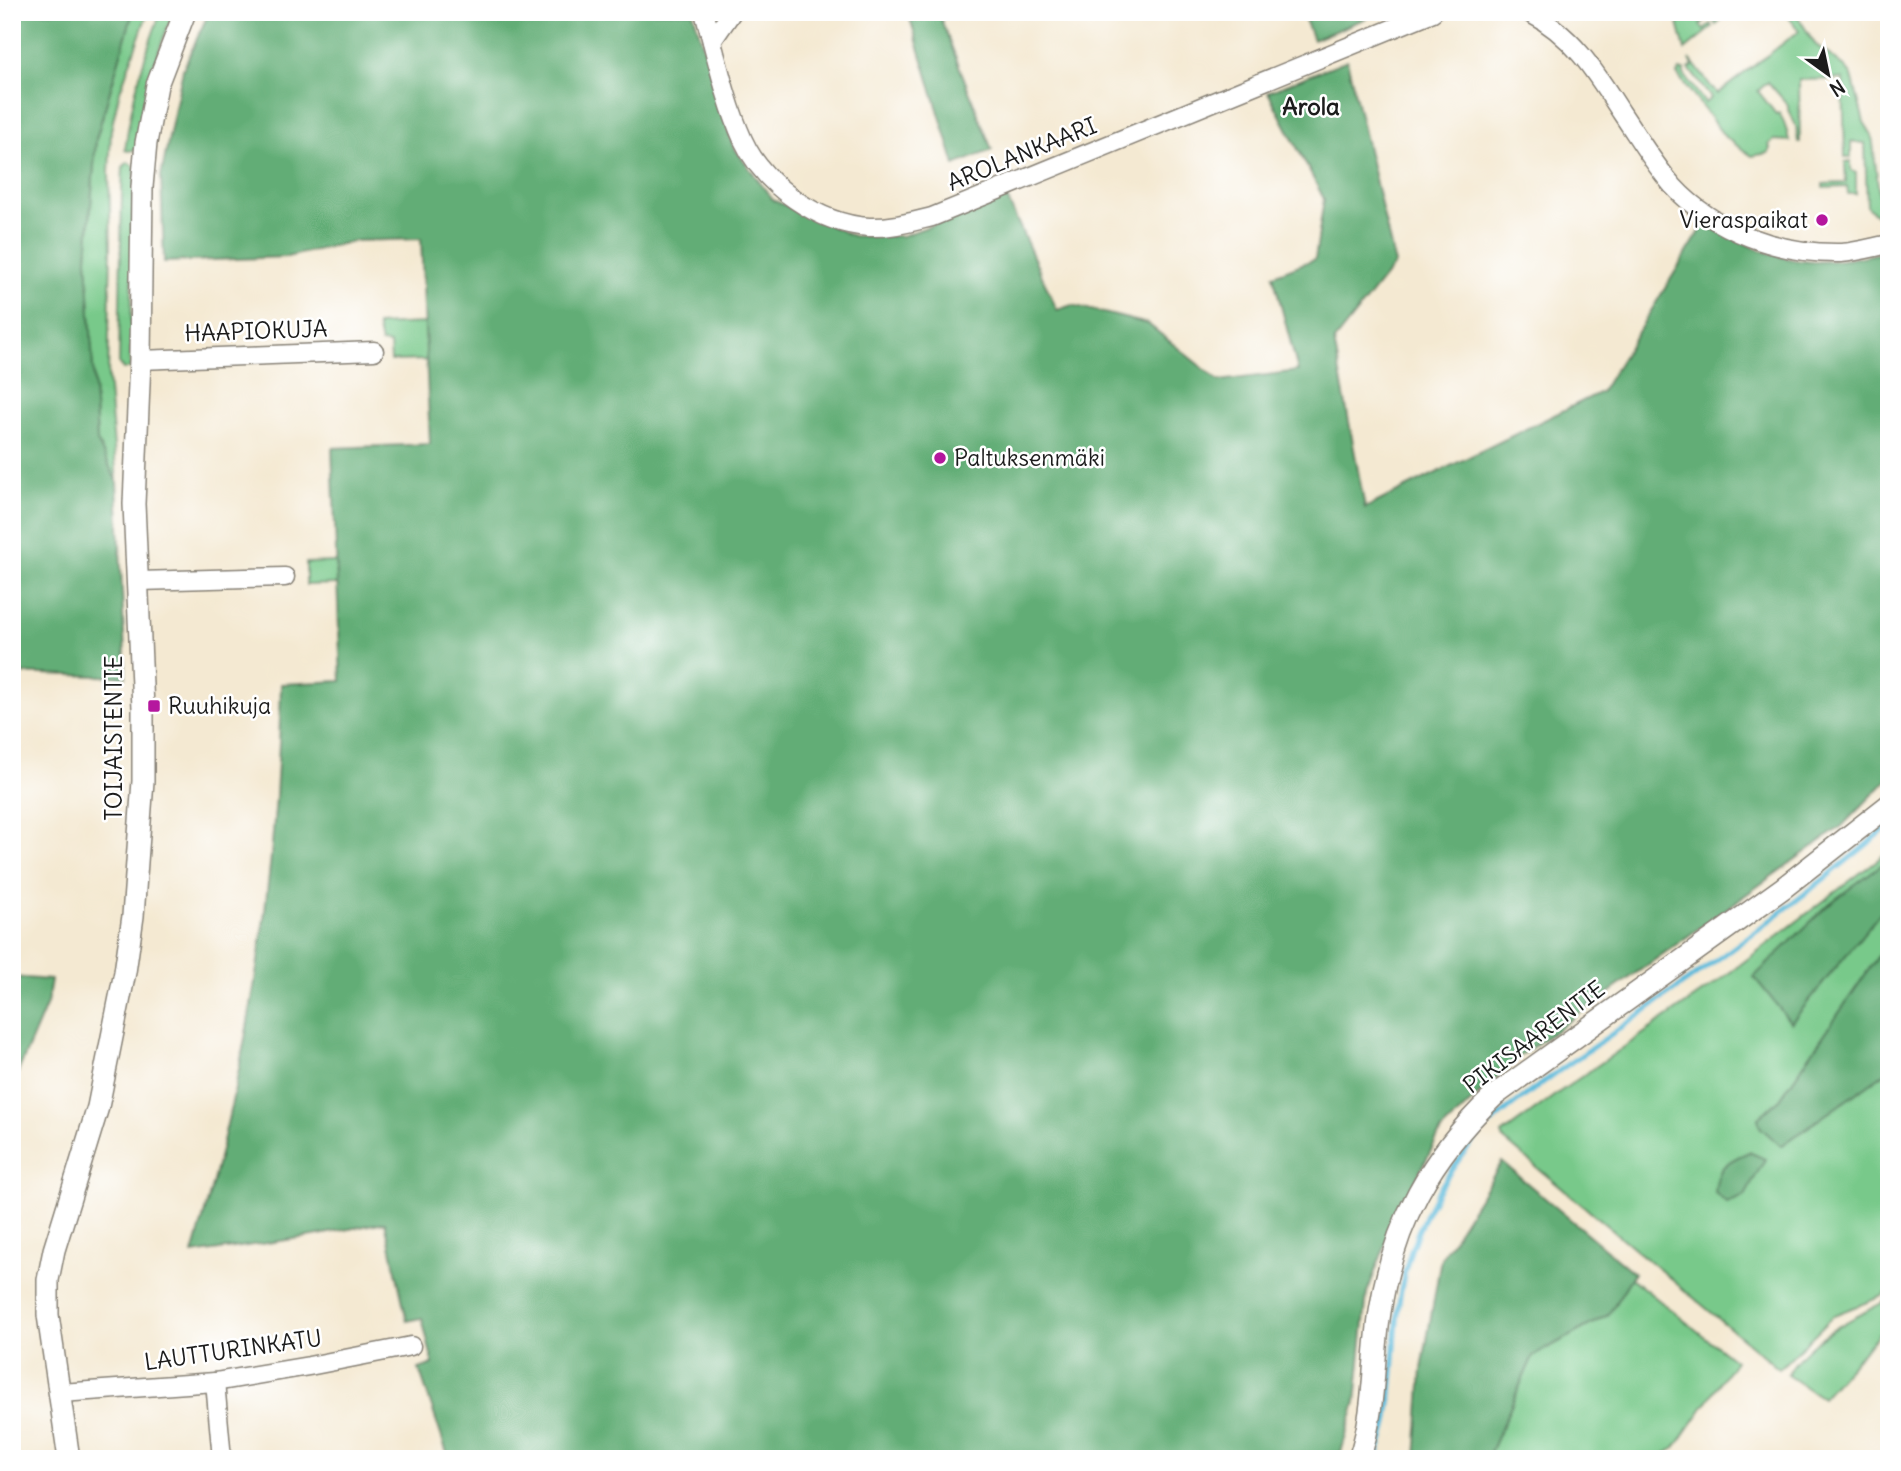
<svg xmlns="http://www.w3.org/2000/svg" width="1901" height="1471" font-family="Delius,sans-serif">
<rect width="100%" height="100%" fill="#fff"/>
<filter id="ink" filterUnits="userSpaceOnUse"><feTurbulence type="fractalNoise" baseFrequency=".0143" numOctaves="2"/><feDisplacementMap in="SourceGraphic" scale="14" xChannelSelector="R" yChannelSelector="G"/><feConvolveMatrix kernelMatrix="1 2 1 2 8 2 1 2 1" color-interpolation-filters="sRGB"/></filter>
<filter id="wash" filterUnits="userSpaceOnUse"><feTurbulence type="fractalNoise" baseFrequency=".00686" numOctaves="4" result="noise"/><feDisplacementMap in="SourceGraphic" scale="28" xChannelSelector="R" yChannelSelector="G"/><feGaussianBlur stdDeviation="1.57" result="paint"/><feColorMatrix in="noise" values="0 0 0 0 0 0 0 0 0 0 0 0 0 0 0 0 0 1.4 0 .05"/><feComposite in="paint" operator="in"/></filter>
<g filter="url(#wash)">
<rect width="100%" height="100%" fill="#f4e9d2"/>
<g fill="#78c98a" stroke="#4a7253" stroke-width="2">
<path d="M 133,12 L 148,12 L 119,94 L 111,130 L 109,173 L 111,249 L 108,377 L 117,482 L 97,441 L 87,258 L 96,139 Z"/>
<path d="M 161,12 L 173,12 L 153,67 L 138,145 L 135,150 L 127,151 L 125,150 C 131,102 143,57 161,12 Z"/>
<path d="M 1675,12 L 1727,12 L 1716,25 L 1709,13 L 1704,15 L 1707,19 L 1700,25 L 1704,30 L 1711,24 L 1713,27 L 1685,50 Z"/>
<path d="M 1785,12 L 1795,12 L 1815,44 L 1846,68 L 1852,76 L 1864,122 L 1872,135 L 1882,220 L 1867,207 L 1865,143 L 1851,142 L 1851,157 L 1845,157 L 1843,79 L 1799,80 L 1800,142 L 1798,142 L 1796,126 L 1788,110 L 1788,105 L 1768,82 L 1758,91 L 1776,114 L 1779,113 C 1785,122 1787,130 1789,141 L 1774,140 L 1769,144 L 1770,148 L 1768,153 L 1752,156 L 1725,137 L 1677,74 L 1680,70 L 1684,70 L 1684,74 L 1705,103 L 1711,98 L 1689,69 L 1693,66 L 1690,59 L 1717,94 L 1799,31 Z"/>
<path d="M 1851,161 L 1851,170 L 1856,173 L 1856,194 L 1848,194 L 1847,187 L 1823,188 L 1823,184 L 1846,183 L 1845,162 Z"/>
<path d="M 128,162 L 135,167 L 130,369 L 123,369 L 119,363 L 122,189 L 123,167 Z"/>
<path d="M 426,323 L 427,360 L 391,361 L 390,344 L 381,343 L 377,325 Z"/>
<path d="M 336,562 L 337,584 L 306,585 L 306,563 Z"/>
<path d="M 1889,851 L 1889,859 L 1829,904 L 1755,977 L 1791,1023 L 1889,902 L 1889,940 L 1780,1099 L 1758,1118 L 1781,1146 L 1889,1070 L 1889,1290 L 1883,1296 L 1834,1315 L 1779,1369 L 1504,1140 L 1502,1134 L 1558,1093 L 1716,983 Z"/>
<path d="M 1631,1278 L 1735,1361 L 1675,1448 L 1656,1459 L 1487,1459 L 1533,1356 L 1608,1315 Z"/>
<path d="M 1889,1299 L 1889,1322 L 1822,1398 L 1787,1375 C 1807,1337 1853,1319 1889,1299 Z"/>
</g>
<g fill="#62ad76" stroke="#3f6449" stroke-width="2">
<path d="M 12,12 L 133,12 L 96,139 L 87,258 L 97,441 L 117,482 L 126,677 L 12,673 Z"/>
<path d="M 209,12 L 693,12 L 733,146 L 773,200 L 853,236 L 902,236 L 1007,198 L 1057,310 L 1072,305 L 1148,324 L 1219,381 L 1298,371 L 1273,275 L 1315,259 L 1324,199 L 1268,92 L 1347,60 L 1395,264 L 1334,341 L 1365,508 L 1601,392 L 1704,225 C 1734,238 1768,257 1802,261 C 1831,264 1860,257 1889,251 L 1889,778 L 1842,826 L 1516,1059 L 1441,1131 L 1394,1222 L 1367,1293 L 1356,1402 L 1339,1459 L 449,1459 L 419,1369 L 433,1364 L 422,1318 L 407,1321 L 385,1222 L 314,1236 L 193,1254 C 249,1062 277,883 281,684 L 341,681 L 332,448 L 430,444 L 421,239 L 354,241 L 287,257 L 164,262 L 161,176 L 183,69 Z"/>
<path d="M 908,12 L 938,12 L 992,150 L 955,165 Z"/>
<path d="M 1302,12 L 1381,12 L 1313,40 Z"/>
<path d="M 1889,859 L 1889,902 L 1791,1023 L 1754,977 L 1829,904 Z"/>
<path d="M 1889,940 L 1889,1070 L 1781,1146 L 1760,1127 L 1758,1118 L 1780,1099 Z"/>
<path d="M 12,977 L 51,980 L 47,1004 L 12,1086 Z"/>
<path d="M 1749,1152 L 1765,1159 L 1745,1196 L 1727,1203 L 1715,1193 C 1717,1167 1725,1162 1749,1152 Z"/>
<path d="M 1502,1162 L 1634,1273 L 1608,1315 L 1533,1356 L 1487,1459 L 1416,1459 L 1422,1369 L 1441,1258 Z"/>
</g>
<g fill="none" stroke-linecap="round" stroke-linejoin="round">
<g stroke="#5dbbdb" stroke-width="5">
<path d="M 1490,1124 C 1543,1079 1602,1042 1659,1001 C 1738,946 1815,888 1889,826"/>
<path d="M 1376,1459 C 1381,1445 1386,1431 1388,1418 C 1395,1375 1394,1332 1401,1290 C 1411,1233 1439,1182 1476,1138"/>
</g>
</g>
</g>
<g filter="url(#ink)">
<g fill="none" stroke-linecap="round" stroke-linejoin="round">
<defs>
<g id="minor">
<path d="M 704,12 C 716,54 725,100 743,140 C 764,186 819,224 869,227 C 891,228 911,222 932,217 L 1433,12"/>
<path d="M 1528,12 C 1572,34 1595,71 1621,112 C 1638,137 1653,163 1673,186 C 1715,232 1780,254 1841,253 C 1857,252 1874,247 1889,244"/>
<path d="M 712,41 L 732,12"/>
<path d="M 140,360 L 374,351"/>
<path d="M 139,581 L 285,577"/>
<path d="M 215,1382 L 222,1459"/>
<path d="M 61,1393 L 215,1382 L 309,1366 L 411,1346"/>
</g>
<g id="tertiary">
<path d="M 69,1459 L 48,1315 L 48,1280 L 54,1250 L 98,1107 L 125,972 L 133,916 L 143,781 L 143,708 L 134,504 L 140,360 L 142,187 L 146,143 L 157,85 L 185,12"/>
<path d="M 1359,1459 C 1376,1409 1372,1363 1380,1312 C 1393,1223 1431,1156 1495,1095 L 1783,888 L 1889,805"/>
</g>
</defs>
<use href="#minor" stroke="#888277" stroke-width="21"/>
<use href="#tertiary" stroke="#888277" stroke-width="24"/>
<use href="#minor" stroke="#fff" stroke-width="18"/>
<use href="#tertiary" stroke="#fff" stroke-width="21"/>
</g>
</g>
<g fill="#b5179e" stroke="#fff" stroke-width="2.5">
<circle cx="1822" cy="220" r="7"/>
<circle cx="940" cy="458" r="7"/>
<rect x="147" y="699" width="14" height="14" rx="3.5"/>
</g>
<g text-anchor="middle" stroke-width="5" stroke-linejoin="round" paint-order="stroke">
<g font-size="23" fill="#1c1c1c" stroke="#fff">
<text transform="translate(1022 154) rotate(-22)" y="8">AROLANKAARI</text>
<text transform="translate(256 331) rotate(-2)" y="8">HAAPIOKUJA</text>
<text transform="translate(114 738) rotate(-90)" y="8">TOIJAISTENTIE</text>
<text transform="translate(1534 1037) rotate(-37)" y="8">PIKISAARENTIE</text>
<text transform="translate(233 1350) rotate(-8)" y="8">LAUTTURINKATU</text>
</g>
<g font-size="23" fill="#1c1c1c" stroke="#fff" text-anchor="start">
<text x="1808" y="228" text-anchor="end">Vieraspaikat</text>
<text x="954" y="466">Paltuksenmäki</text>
<text x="168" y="714">Ruuhikuja</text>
</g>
<g font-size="24" font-weight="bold" fill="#1c1c1c" stroke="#fff">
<text x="1311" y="115">Arola</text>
</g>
</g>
<rect width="1901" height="1471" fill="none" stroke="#fff" stroke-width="42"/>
<g transform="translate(1828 74) rotate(147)" stroke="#ffffff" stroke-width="5" paint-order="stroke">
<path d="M0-5L12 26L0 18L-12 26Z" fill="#1c1c1c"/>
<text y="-10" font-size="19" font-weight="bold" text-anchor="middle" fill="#1c1c1c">N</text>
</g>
</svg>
